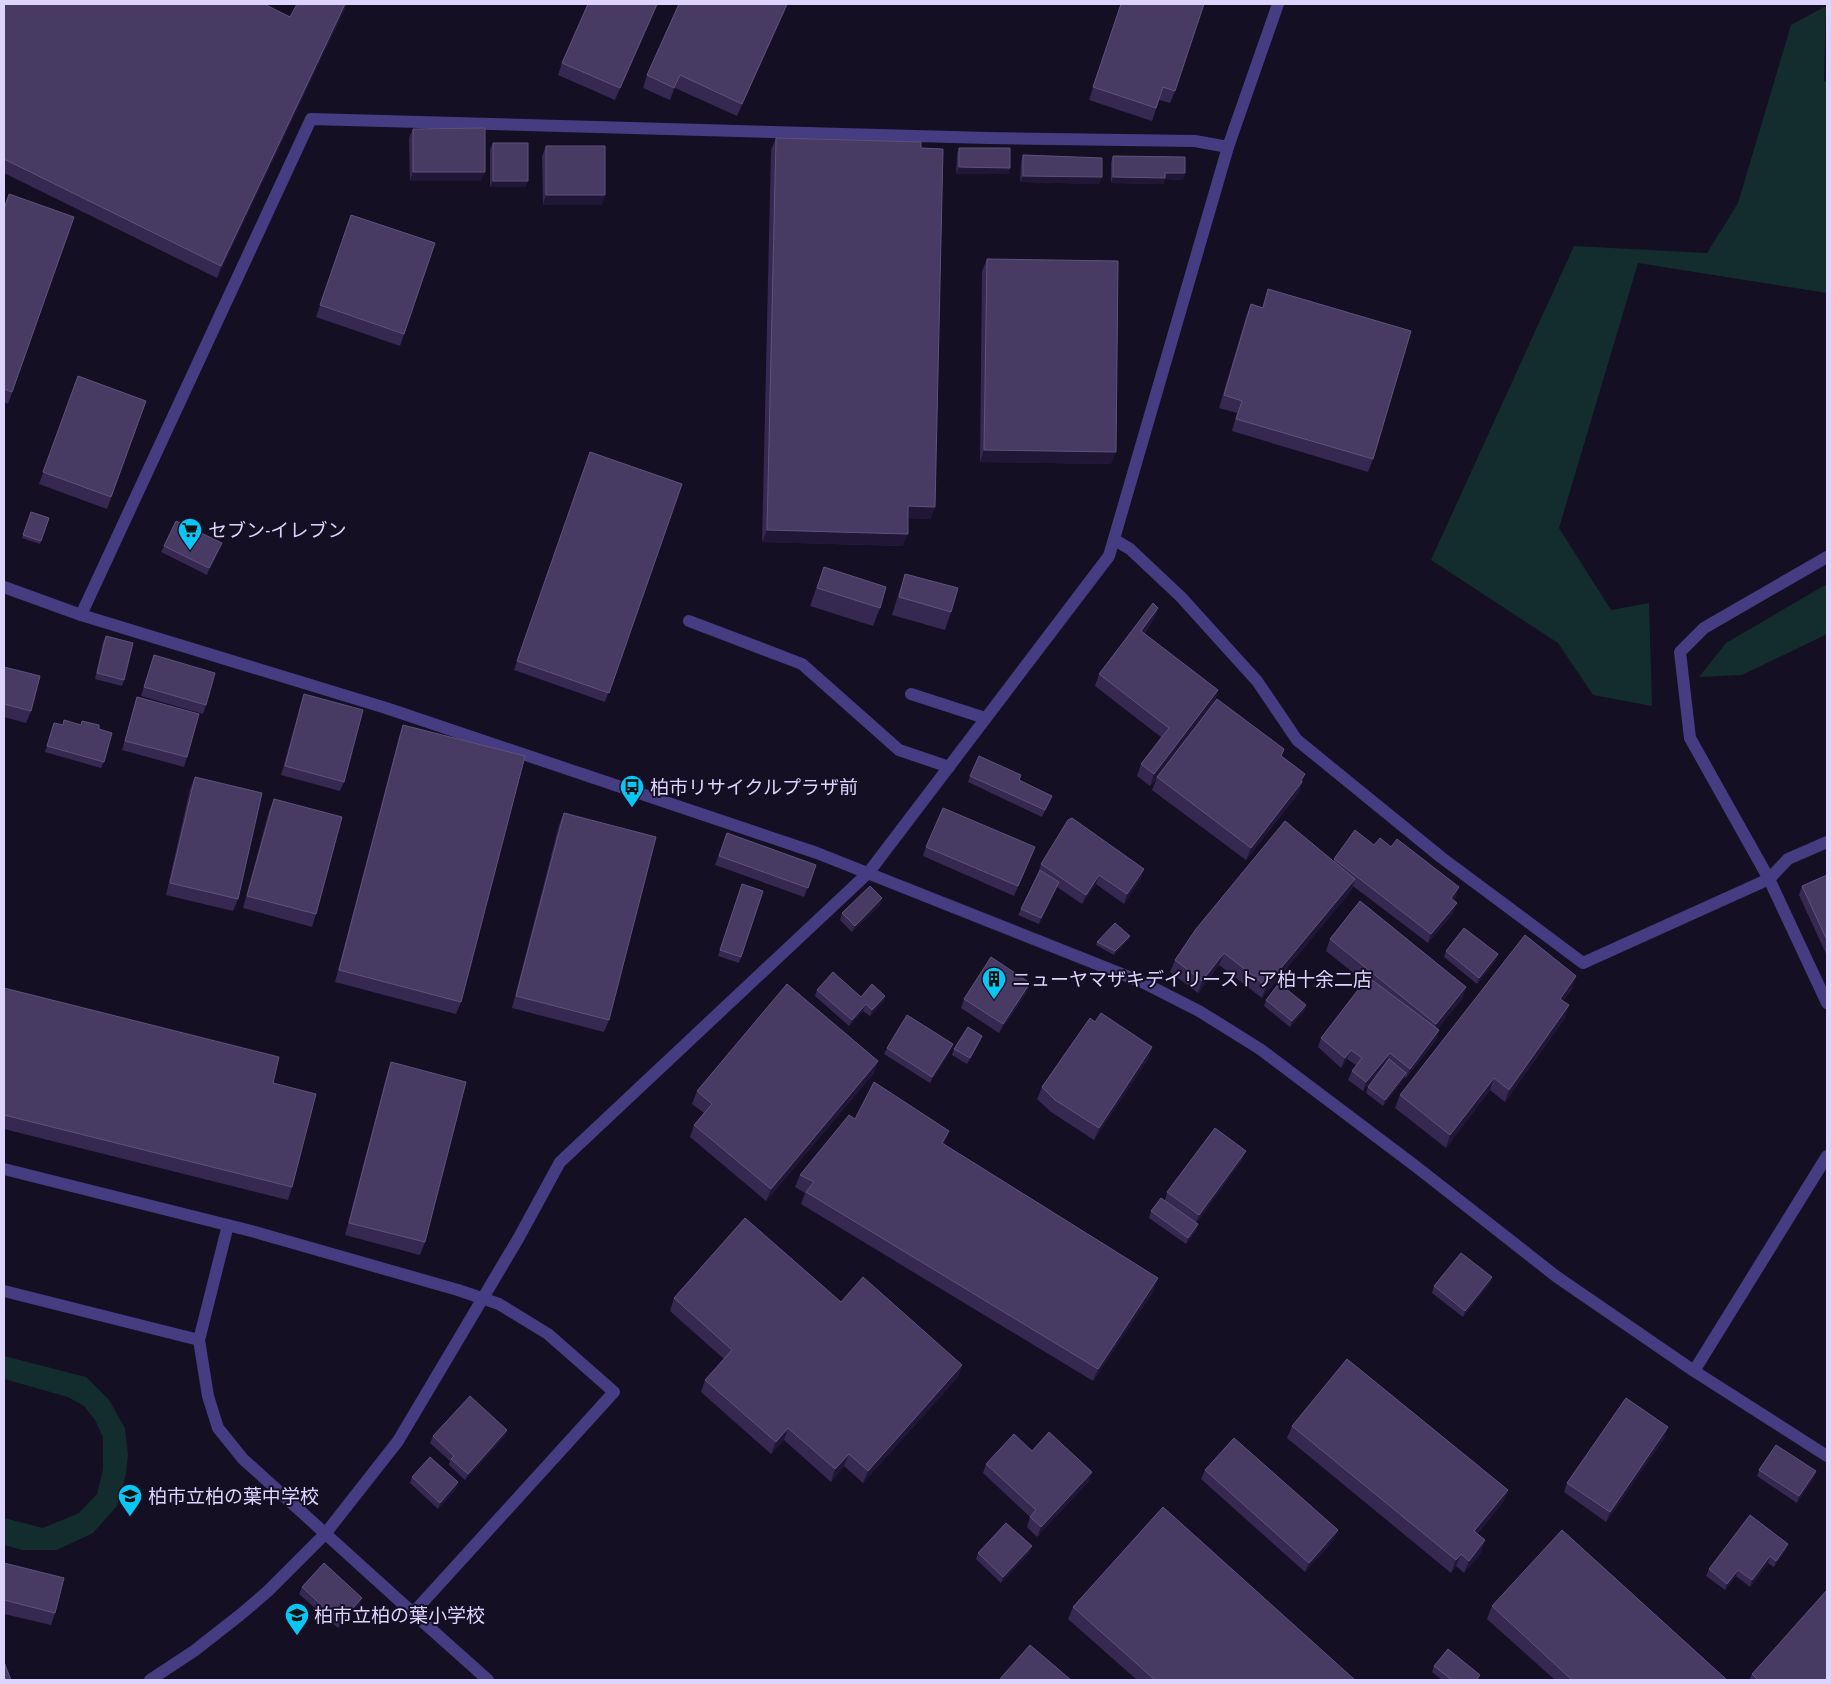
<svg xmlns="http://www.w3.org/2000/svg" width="1831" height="1684" font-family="'PT Sans Narrow','Noto Sans JP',sans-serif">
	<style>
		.green { fill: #132c2e }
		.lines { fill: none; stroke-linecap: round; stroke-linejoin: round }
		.minor { stroke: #453c81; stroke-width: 12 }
		.tertiary { stroke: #453c81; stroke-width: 12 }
		.wall { fill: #352951 }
		.shaded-wall { fill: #201737 }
		.building { fill: #473b63; stroke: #5e537c }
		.labels { text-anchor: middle; stroke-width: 4; stroke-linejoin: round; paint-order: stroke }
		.poi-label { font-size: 19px; fill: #ddd4fd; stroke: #150f24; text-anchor: start }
	</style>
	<rect width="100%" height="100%" fill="#150f24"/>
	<path class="green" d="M1826 6 1824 81 1827 82V293L1638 263 1559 528 1611 610 1649 603 1652 706 1593 695 1558 643 1431 560 1574 246 1707 253 1738 203 1791 25Z
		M1827 584V634L1742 675 1699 677 1726 643Z
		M4 1356 86 1377 109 1400 125 1428 128 1454 126 1474 117 1506 93 1533 57 1550H22L4 1545V1518L43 1528 79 1513 97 1494 103 1469V1437L95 1420 84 1406 68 1397 4 1379Z"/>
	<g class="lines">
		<path class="minor" d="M1115 540 1130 549 1181 597 1257 681 1297 740 1442 858 1583 963 1769 879 1690 738 1680 652 1704 628 1827 557
			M81 615 311 119 988 138 1195 141 1228 147
			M689 621 802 664 899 750 949 767
			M911 694 985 718
			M4 1169 255 1232 458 1290 499 1304 548 1334 614 1392 413 1613 488 1680
			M4 1291 199 1340 208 1396 218 1428 243 1459 413 1613
			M199 1340 228 1225"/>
		<path class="tertiary" d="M4 587 81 615 386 708 817 853 1142 982 1199 1011 1260 1049 1414 1165 1557 1277 1694 1371 1827 1456
			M1827 842 1788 859 1769 879 1827 1003
			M1694 1371 1827 1156
			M150 1680 194 1651 240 1615 268 1591 325 1534 398 1441 518 1239 560 1162 869 872 1109 556 1228 147 1278 4"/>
	</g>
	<path class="wall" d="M4 4 290 17 347 4 217 278 4 173Z
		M588 4H658L615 100 558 75 562 63Z
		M788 4 737 116 675 88 670 100 643 88 647 75Z
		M1121 4 1175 91 1170 103 1159 100 1152 121 1089 100Z
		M413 129 481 181H410L409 138Z
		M776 138 921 148 935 507 930 519 908 518 903 546 762 542 771 150Z
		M493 143 526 187H490V149Z
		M546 146 602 205H543L542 156Z
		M959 148 1010 168 1008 174H956L957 154Z
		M1023 155 1099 184 1020 182 1021 162Z
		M1113 156 1183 180 1165 179 1163 184 1111 183V162Z
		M4 209 74 217 8 404 4 402Z
		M351 215 435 243 400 346 316 317Z
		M987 259 1111 464 980 462 982 271Z
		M1268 289 1373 459 1368 472 1232 431 1237 413 1219 408 1246 317 1251 304 1262 308Z
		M78 376 146 401 107 509 39 484Z
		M590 452 682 484 605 702 514 670Z
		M31 512 49 518 40 544 22 538Z
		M164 546 219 550 207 575 161 552Z
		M824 567 880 608 873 626 810 606Z
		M905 574 951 612 945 630 892 615 899 592Z
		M1158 608 1153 620 1144 634 1218 690 1214 703 1305 774 1298 794 1246 860 1152 790 1157 778 1150 786 1137 776 1141 764 1161 737 1095 686 1099 674Z
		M106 636 124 680 122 686 95 679 103 642Z
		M154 655 206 705 203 714 141 696Z
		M4 667 31 711 26 723 4 717Z
		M304 694 344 782 340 791 281 775 301 703Z
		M137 697 187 757 184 767 122 750 134 707Z
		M54 723 63 725H81L99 729 104 762 101 768 45 752Z
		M403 725 461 1002 456 1014 335 982 399 737Z
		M1021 775 1019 781 1049 802 1042 817 968 782 970 776Z
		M195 777 238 899 233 911 166 895 190 789Z
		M274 799 316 914 312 927 243 908 269 811Z
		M564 813 609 1020 604 1032 512 1008 559 825Z
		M727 833 816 865 804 897 715 865Z
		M1374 845 1391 847 1456 897 1453 900V913L1428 943 1353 886 1351 891 1262 998 1219 965 1198 993 1170 972 1175 960 1334 861V859Z
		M926 847H1035L1014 896 923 856Z
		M1041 864 1141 878 1124 904 1096 884 1082 904 1057 887 1039 924 1018 915 1021 909 1038 874Z
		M1827 875V956L1799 895 1802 886Z
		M742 884 763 891 739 963 718 956Z
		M882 898 880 905 852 932 840 920 842 913Z
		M1129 939 1114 955 1096 945 1097 942Z
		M1330 939 1466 987 1462 999 1437 1029 1439 1030 1436 1040 1406 1078 1405 1077 1383 1106 1366 1093 1368 1087 1387 1062 1363 1091 1348 1080 1352 1071 1356 1065 1347 1059 1341 1068 1318 1047 1321 1038 1365 982 1326 951Z
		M1446 951 1496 960 1477 984 1444 957Z
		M1030 983 1027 992 999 1033 961 1008 964 999Z
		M4 988 273 1083 292 1187 288 1200 4 1129Z
		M1572 989 1563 1001 1565 1018 1505 1102 1490 1090 1446 1148 1395 1108 1400 1095Z
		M817 990 861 997 885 996 883 1002 870 1016 863 1011 849 1026 815 996Z
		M1266 1000 1306 1005 1304 1011 1290 1027 1264 1006Z
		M1095 1022 1152 1047 1148 1059 1094 1140 1051 1112 1037 1099 1042 1087Z
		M982 1036 980 1042 967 1064 952 1055 954 1049Z
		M887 1048 951 1050 930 1083 884 1054Z
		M391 1062 425 1242 420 1255 345 1235 387 1074Z
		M874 1073 766 1201 690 1137 694 1125 704 1113 692 1104 697 1091Z
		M855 1119 949 1131 944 1144 1154 1290 1093 1381 801 1204 805 1193 795 1187 800 1175Z
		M1242 1160 1196 1223 1198 1224 1196 1231 1186 1244 1149 1218 1151 1211 1165 1200 1167 1192Z
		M1492 1277 1490 1283 1463 1317 1432 1293 1434 1286Z
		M674 1298 841 1302 962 1365 958 1377 863 1483 844 1466 831 1482 784 1440 771 1454 701 1392 705 1380 724 1359 670 1311Z
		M1292 1426 1508 1490 1503 1502 1477 1534 1481 1553 1464 1573 1456 1566 1451 1573 1287 1438Z
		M507 1430 505 1436 465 1480 449 1465 450 1461 430 1443 433 1436Z
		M1665 1437 1606 1522 1564 1492 1567 1483Z
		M986 1464 1092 1472 1088 1482 1037 1537 1027 1527 1030 1517 983 1473Z
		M1205 1470 1334 1539 1305 1572 1201 1479Z
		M1759 1470 1816 1471 1814 1477 1797 1503 1757 1476Z
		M412 1477 456 1489 438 1509 410 1483Z
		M1032 1546 1029 1553 1001 1583 976 1559 978 1553Z
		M1786 1550 1774 1567 1768 1563 1750 1587 1736 1576 1725 1590 1706 1576 1709 1569Z
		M4 1563 55 1613 51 1625 4 1614Z
		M302 1587 360 1604 338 1628 299 1594Z
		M1492 1606 1727 1680H1555L1487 1619Z
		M1073 1607 1355 1680H1137L1068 1619Z
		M1434 1666 1480 1675 1478 1680H1442L1432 1672Z
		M1752 1674 1827 1680H1749Z"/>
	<path class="shaded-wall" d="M345 4H347L217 278 221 266Z
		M657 4H658L615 100 620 88Z
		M787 4H788L737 116 742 104Z
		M680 75 675 88 670 100 674 88Z
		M959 167 1010 168 1008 174H956Z
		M413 172H485L481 181H410Z
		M1165 173H1185L1183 180 1165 179 1163 184 1111 183 1113 177Z
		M1023 176 1102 177 1099 184 1020 182Z
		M493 181H528L526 187H490Z
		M546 195H605L602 205H543Z
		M984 450 1116 452 1111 464 980 462Z
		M908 506 935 507 930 519 904 518Z
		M767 530 908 534 903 546 762 542Z
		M222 543 219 550 207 575 209 568Z
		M1158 608 1153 620 1136 644 1141 631Z
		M1218 690 1214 703 1150 786 1154 774Z
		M1305 774 1298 794 1246 860 1251 848Z
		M1035 847 1031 857 1014 896 1018 886Z
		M1144 869 1141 878 1124 904 1127 894Z
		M1099 875 1096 884 1082 904 1086 895Z
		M1355 879 1351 891 1262 998 1266 986Z
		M1059 882 1057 888 1039 924 1041 918Z
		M1459 887 1456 897 1448 907 1451 898Z
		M882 898 880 905 852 932 855 926Z
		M1457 903 1453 913 1428 943 1431 934Z
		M1130 936 1129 939 1114 955 1115 951Z
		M1224 953 1219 965 1198 993 1202 981Z
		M1498 954 1496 960 1477 984 1479 978Z
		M1576 976 1572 989 1556 1012 1560 999Z
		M1030 983 1027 992 999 1033 1003 1024Z
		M1466 987 1462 999 1432 1036 1436 1024Z
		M885 996 883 1002 870 1016 872 1010Z
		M866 1004 863 1011 849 1026 852 1020Z
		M1306 1005 1304 1011 1290 1027 1292 1021Z
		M1569 1005 1565 1018 1505 1102 1509 1090Z
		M1439 1030 1436 1040 1406 1078 1410 1069Z
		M982 1036 980 1042 967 1064 970 1058Z
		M953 1044 951 1050 930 1083 932 1077Z
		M1152 1047 1148 1059 1094 1140 1099 1128Z
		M1351 1050 1347 1059 1341 1068 1345 1058Z
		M1390 1053 1386 1062 1363 1091 1366 1082Z
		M878 1061 874 1073 766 1201 771 1189Z
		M1406 1073 1404 1079 1383 1106 1385 1100Z
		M1494 1078 1490 1090 1446 1148 1450 1135Z
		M949 1131 945 1143 937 1155 942 1143Z
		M1246 1151 1242 1160 1195 1224 1199 1215Z
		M1198 1224 1196 1231 1186 1244 1188 1238Z
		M1492 1277 1490 1283 1463 1317 1465 1311Z
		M1158 1278 1154 1290 1093 1381 1098 1369Z
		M962 1365 958 1377 863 1483 868 1471Z
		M1668 1427 1665 1437 1606 1522 1610 1512Z
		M788 1428 784 1440 771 1454 776 1442Z
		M507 1430 505 1436 465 1480 468 1474Z
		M849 1454 844 1466 831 1482 835 1469Z
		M1816 1471 1814 1477 1797 1503 1799 1496Z
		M1092 1472 1088 1482 1037 1537 1041 1527Z
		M458 1482 456 1489 438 1509 440 1503Z
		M1508 1490 1503 1502 1469 1543 1474 1531Z
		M1338 1530 1334 1539 1305 1572 1309 1563Z
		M1485 1540 1481 1553 1464 1573 1469 1561Z
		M1788 1544 1786 1550 1774 1567 1776 1561Z
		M1032 1546 1029 1553 1001 1583 1003 1577Z
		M1461 1554 1456 1566 1451 1573 1456 1560Z
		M1770 1556 1768 1563 1750 1587 1752 1580Z
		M1738 1570 1736 1576 1725 1590 1727 1584Z
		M362 1598 360 1604 338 1628 340 1622Z"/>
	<path class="building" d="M4 4H264L290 17 297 4H345L221 266 4 159Z
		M588 4H657L620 88 562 63Z
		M679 4H787L742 104 680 75 674 88 647 75Z
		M1121 4H1204L1175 91 1163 87 1156 108 1093 87Z
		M485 128V172H413V129Z
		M776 138 921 142V148L943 149 935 507 908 506V534L767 530Z
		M493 143H528V181H493Z
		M546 146H605V195H546Z
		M959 148H1010V168L959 167Z
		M1023 155 1102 158V177L1023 176Z
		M1113 156 1185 157V173H1165V178L1113 177Z
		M9 194 74 217 12 392 4 389V209Z
		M351 215 435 243 404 334 320 305Z
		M987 259 1118 261 1116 452 984 450Z
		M1268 289 1411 331 1373 459 1236 419 1242 401 1224 395 1251 304 1263 308Z
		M78 376 146 401 111 497 43 472Z
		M590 452 682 484 609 693 517 661Z
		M31 512 49 518 41 541 23 535Z
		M176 521 222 543 209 568 164 546Z
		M824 567 886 587 880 608 817 588Z
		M905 574 958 588 951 612 899 597Z
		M1153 603 1158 608 1141 631 1218 690 1154 774 1141 764 1169 728 1099 674Z
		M106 636 133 643 124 680 97 673Z
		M154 655 215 673 206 705 144 687Z
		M4 667 40 676 31 711 4 704Z
		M304 694 363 710 344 782 285 766Z
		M137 697 199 714 187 757 125 741Z
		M1217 699 1284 749 1281 756 1305 774 1301 780 1302 782 1251 848 1157 777Z
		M64 720 81 725 82 721 99 725V729L112 733 104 762 47 746 54 723 63 725Z
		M403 725 525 756 461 1002 339 970Z
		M979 756 1021 775 1019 780 1052 796 1045 810 970 776Z
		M195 777 262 793 238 899 170 883Z
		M274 799 342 817 316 914 247 896Z
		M943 808 1035 847 1018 886 926 847Z
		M564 813 656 837 609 1020 516 996Z
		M1072 818 1144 869 1127 894 1099 875 1086 895 1041 864 1068 820Z
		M1285 821 1355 879 1266 986 1224 953 1202 981 1175 960 1196 929Z
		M1355 830 1374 845 1380 838 1391 847 1397 839 1459 887 1451 898 1457 903 1431 934 1334 859Z
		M727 833 816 865 808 888 719 856Z
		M1040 870 1059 882 1041 918 1021 909Z
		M1827 875V940L1802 886Z
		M742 884 763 891 741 957 720 950Z
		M870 886 882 898 855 926 842 913Z
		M1360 901 1466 987 1436 1024 1330 939Z
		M1115 923 1130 936 1115 951 1097 942Z
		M1464 928 1498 954 1479 978 1446 951Z
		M1525 935 1576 976 1560 999 1569 1005 1509 1090 1494 1078 1450 1135 1400 1095Z
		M991 957 1030 983 1003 1024 964 999Z
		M833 972 861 997 872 984 885 996 872 1010 866 1004 852 1020 817 990Z
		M1368 977 1439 1030 1410 1069 1390 1053 1366 1082 1352 1071 1362 1058 1351 1050 1345 1058 1321 1038Z
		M1279 983 1306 1005 1292 1021 1266 1000Z
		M787 984 878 1061 771 1189 694 1125 712 1104 697 1091Z
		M4 988 279 1057 273 1083 316 1094 292 1187 4 1115Z
		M1101 1013 1152 1047 1099 1128 1055 1100 1042 1087 1090 1018 1095 1022Z
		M907 1015 953 1044 932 1077 887 1048Z
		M968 1027 982 1036 970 1058 954 1049Z
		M1389 1059 1406 1073 1385 1100 1368 1087Z
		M391 1062 466 1082 425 1242 349 1223Z
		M874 1082 949 1131 942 1143 1158 1278 1098 1369 806 1192 814 1182 800 1175 849 1115 855 1119Z
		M1215 1128 1246 1151 1199 1215 1167 1192Z
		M1161 1198 1198 1224 1188 1238 1151 1211Z
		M745 1218 841 1302 863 1277 962 1365 868 1471 849 1454 835 1469 788 1428 776 1442 705 1380 732 1350 674 1298Z
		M1461 1253 1492 1277 1465 1311 1434 1286Z
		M1347 1359 1508 1490 1474 1531 1485 1540 1469 1561 1461 1554 1456 1560 1292 1426Z
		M470 1396 507 1430 468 1474 451 1459 454 1456 433 1436Z
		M1626 1398 1668 1427 1610 1512 1567 1483Z
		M1049 1432 1092 1472 1041 1527 1030 1517 1036 1510 986 1464 1014 1434 1032 1451Z
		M1234 1438 1338 1530 1309 1563 1205 1470Z
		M1776 1445 1816 1471 1799 1496 1759 1470Z
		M430 1457 458 1482 440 1503 412 1477Z
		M1163 1507 1355 1680H1155L1073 1607Z
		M1750 1515 1788 1544 1776 1561 1770 1556 1752 1580 1738 1570 1727 1584 1709 1569Z
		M1006 1523 1032 1546 1003 1577 978 1553Z
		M1562 1530 1727 1680H1572L1492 1606Z
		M4 1563 64 1578 55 1613 4 1600Z
		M324 1563 362 1598 340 1622 302 1587Z
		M1827 1590V1680H1758L1752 1674Z
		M1030 1645 1071 1680H999Z
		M1448 1649 1480 1675 1476 1680H1452L1434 1666Z
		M4 1662 11 1680H4Z"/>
	<defs>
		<symbol id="supermarket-pin" viewBox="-11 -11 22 30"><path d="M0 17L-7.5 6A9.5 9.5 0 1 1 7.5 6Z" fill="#09c7f4" stroke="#150f24"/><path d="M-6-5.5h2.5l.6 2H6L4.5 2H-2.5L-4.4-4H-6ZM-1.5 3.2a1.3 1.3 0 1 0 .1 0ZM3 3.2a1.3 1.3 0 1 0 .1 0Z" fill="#111"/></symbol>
		<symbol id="bus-pin" viewBox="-11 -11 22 30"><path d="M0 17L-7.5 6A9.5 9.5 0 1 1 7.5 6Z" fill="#09c7f4" stroke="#150f24"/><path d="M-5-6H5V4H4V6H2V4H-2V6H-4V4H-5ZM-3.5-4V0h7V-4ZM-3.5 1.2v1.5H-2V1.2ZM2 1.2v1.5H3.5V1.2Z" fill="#111"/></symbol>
		<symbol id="building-pin" viewBox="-11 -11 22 30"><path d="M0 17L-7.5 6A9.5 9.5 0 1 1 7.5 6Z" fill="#09c7f4" stroke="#150f24"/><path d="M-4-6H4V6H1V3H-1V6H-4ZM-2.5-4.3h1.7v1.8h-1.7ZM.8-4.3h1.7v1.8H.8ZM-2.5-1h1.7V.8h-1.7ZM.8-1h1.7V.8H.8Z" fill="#111"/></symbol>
		<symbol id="school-pin" viewBox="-11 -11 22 30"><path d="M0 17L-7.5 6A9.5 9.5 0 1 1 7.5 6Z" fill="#09c7f4" stroke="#150f24"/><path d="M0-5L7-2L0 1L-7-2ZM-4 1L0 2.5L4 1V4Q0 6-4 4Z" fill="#111"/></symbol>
	</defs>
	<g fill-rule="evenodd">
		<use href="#supermarket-pin" x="176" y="516" width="28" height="38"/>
		<use href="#bus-pin" x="618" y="773" width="28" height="38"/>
		<use href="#building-pin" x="980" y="965" width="28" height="38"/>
		<use href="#school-pin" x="116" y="1482" width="28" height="38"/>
		<use href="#school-pin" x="283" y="1601" width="28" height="38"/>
	</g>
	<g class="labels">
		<g class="poi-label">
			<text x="208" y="537">セブン-イレブン</text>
			<text x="650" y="794">柏市リサイクルプラザ前</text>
			<text x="1012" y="986">ニューヤマザキデイリーストア柏十余二店</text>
			<text x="148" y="1503">柏市立柏の葉中学校</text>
			<text x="314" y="1622">柏市立柏の葉小学校</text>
		</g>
	</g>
	<rect width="1831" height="1684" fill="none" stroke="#ddd4fd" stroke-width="10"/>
</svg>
